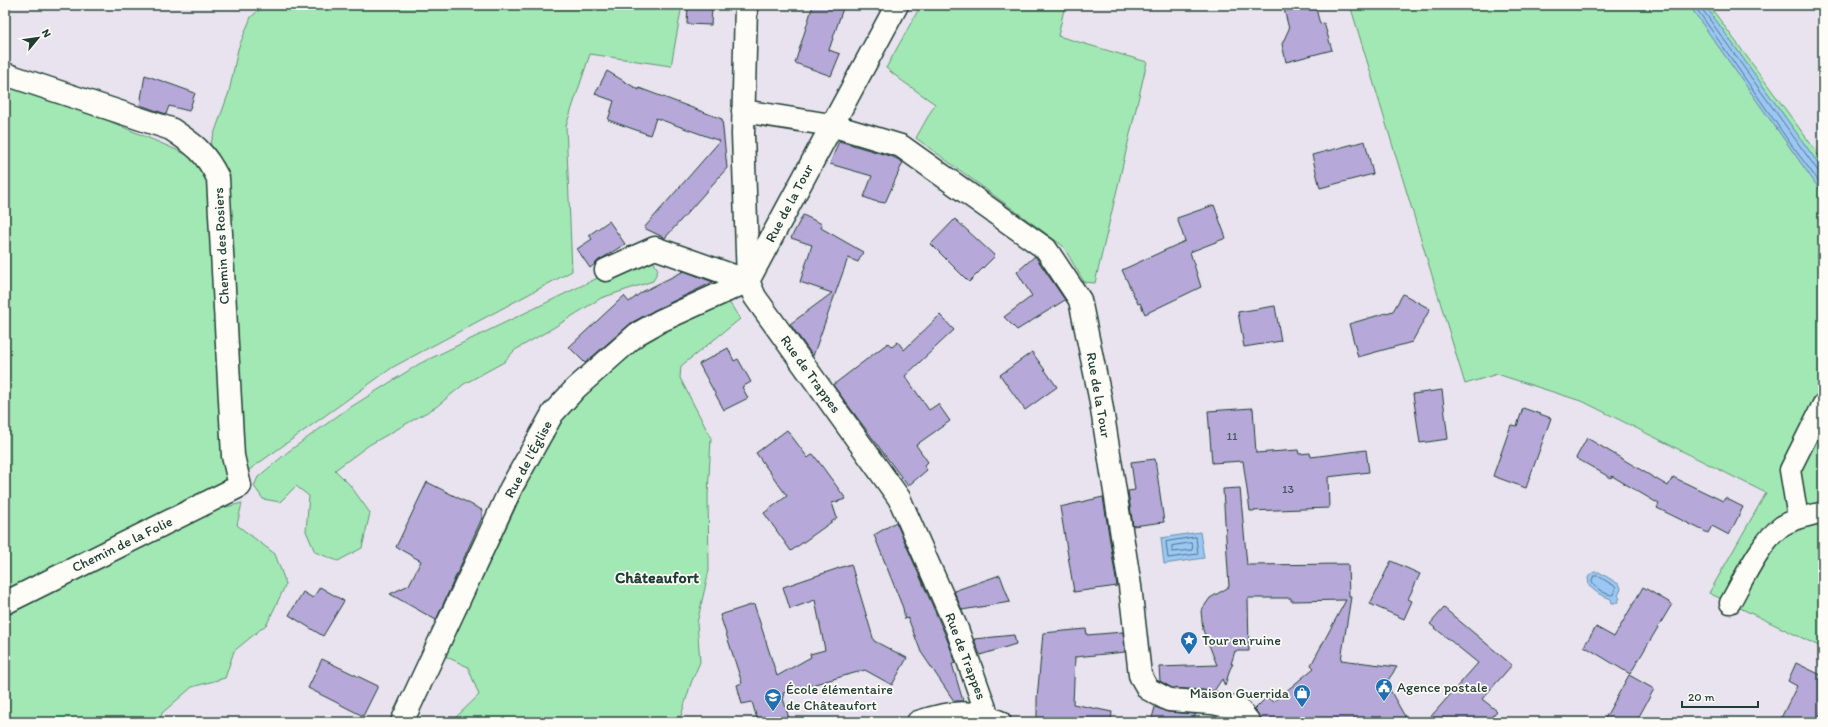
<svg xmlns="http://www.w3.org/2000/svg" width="1828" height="727" font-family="Itim,sans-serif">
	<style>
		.green { fill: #a2e8b4; stroke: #609274 }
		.water { fill: #9bc7f5; stroke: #6990a8 }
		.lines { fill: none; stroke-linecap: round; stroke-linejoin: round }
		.shore { stroke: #517481; stroke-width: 1 }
		.building { fill: #b6a9d9; stroke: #1f3d34 }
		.pedestrian-casing { stroke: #1f3d34; stroke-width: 23 }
		.minor-casing { stroke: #1f3d34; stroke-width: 25 }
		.tertiary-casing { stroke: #1f3d34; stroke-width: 25 }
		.pedestrian { stroke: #fdfcf7; stroke-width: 20 }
		.minor { stroke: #fdfcf7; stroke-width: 22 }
		.tertiary { stroke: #fdfcf7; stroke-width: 22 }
		.labels { text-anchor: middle; stroke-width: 3.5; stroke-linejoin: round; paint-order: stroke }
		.number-label { font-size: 12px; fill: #45585d }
		.street-label { font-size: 14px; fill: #1f3d34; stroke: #fdfcf7 }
		.poi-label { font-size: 14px; fill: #1f3d34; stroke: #fdfcf7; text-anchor: start }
		.quarter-label { font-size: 16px; font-weight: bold; fill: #1f3d34; stroke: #fdfcf7 }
	</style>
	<rect width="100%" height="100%" fill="#e8e3ee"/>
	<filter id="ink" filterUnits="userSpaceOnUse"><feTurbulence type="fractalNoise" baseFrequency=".025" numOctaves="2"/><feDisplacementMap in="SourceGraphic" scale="8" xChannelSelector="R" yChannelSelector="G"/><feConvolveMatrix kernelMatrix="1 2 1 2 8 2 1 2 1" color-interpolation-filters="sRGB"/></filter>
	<g filter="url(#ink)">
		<path class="green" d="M265 5H682L671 66 590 54 566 126 572 271 393 367 242 475 208 151 229 92 238 49 251 17Z
			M921 5H1065L1058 36 1147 62 1095 283 1084 282 1063 246 916 138 935 104 901 80 886 68Z
			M1350 5H1689L1823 194V648L1709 593 1766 493 1584 402 1497 374 1465 384Z
			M1705 5H1708L1717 16 1816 151 1823 165V170Z
			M5 84 102 118 200 160 211 178 234 479 5 590Z
			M637 259H652L658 270 653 281 601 298 553 328 515 350 504 362 464 384 436 407 369 445 335 470 350 485 370 513 362 548 338 561 315 552 306 531 309 496 296 486 280 502 263 499 254 486 258 477 289 451 343 412 419 364Z
			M729 302 740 319 681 366 680 378 711 438 708 495 709 570 697 623 700 662 691 683 681 716 656 722H451L479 695 468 667 445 656 556 423 592 386 624 357 669 327Z
			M242 503 237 525 275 554 286 584 267 624 234 651 225 678 192 687 162 713 160 722H5V608L207 512Z"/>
		<path class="water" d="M1689 5H1705L1823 170V194Z
			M1200 532 1204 558 1164 564 1161 538Z
			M1594 572H1599L1620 585 1621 589 1618 596 1620 598 1617 603H1612L1611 599 1599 594 1589 586 1588 577Z"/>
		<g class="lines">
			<path class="shore" d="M1694 5 1790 143 1823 187
				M1702 5V9L1818 171 1823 172
				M1196 537 1198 554 1168 558 1166 542Z
				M1191 543 1193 544 1192 550 1172 552V546Z
				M1594 576H1598L1616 587 1614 595C1606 595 1595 589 1592 581Z"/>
		</g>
		<path class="building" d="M688 5H712L711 25 687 24Z
			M813 5H844L829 50 840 54 831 76 795 63Z
			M1283 5H1315L1320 24 1324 23 1332 50 1286 62 1282 44 1289 29Z
			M607 71 639 90V88L722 119 727 168 665 238 644 228 720 141 656 118 650 135 608 120 614 101 595 94Z
			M145 75 195 93 189 111 169 106 166 114 140 105Z
			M839 141 893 157 903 162 885 203 874 201 864 197 872 176 830 164Z
			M1365 141 1373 174 1320 188 1312 155Z
			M1214 205 1226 238 1190 252 1201 287 1145 314 1140 303 1138 304 1122 270 1185 241 1177 218Z
			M803 215 822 224 821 228 863 252 858 262 848 258 813 356 790 324 832 293 800 282 812 245 791 238Z
			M955 219 995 256 969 282 931 244Z
			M609 221 625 244 601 259 590 268 577 249 592 239 589 235Z
			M1035 256 1065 300 1017 330 1004 317 1032 296 1017 272Z
			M684 271 713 282 655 310 631 323 585 363 569 347 624 296 629 302 642 292Z
			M1403 294 1430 309 1412 342 1358 357 1349 324 1393 311Z
			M1275 306 1281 341 1244 347 1238 312Z
			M940 315 954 330 905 376 929 410 938 404 950 421 916 445 928 462 924 466 927 470 908 486 833 385 888 343 892 347 898 342 904 350Z
			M728 348 734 361 738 359 751 382 742 387 748 398 724 410 699 364Z
			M1032 352 1057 387 1025 410 1000 375Z
			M1442 390 1448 439 1420 443 1413 394Z
			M1253 408 1256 453 1298 450 1299 454 1310 453 1311 457 1366 450 1369 472 1328 477 1329 508 1250 511 1243 461 1212 463 1208 411Z
			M1523 408 1551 418 1526 488 1493 476 1511 425 1517 426Z
			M787 430 808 458 813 454 846 499 832 503 837 518 791 551 764 513 787 496 756 453Z
			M1587 438 1668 486 1673 477 1723 501 1725 498 1743 507 1729 535 1712 526 1708 533 1657 508 1659 504 1612 476 1611 478 1576 458Z
			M1155 459 1164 522 1133 526 1128 491 1135 490 1131 462Z
			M427 482 482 510V518L436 620 390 594 409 585 421 561 396 547Z
			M1240 488 1247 565 1348 564 1349 597H1351L1341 660 1397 667 1386 683 1408 722H1261L1255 709 1267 697 1273 702 1314 668 1311 665 1346 600 1291 601V598H1248L1249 651H1235L1231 664H1233L1230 669 1225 686 1222 679 1214 691 1172 688 1160 681 1159 667 1217 665 1203 630 1201 611 1210 598 1229 587 1223 489Z
			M1103 497 1117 586 1074 592 1060 507Z
			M896 522 945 634 956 663 952 664 963 701H954L921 652 908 618 905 619 903 608 874 535Z
			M1391 561 1420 574 1408 599 1412 601 1404 619 1370 604Z
			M851 564 874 641 907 658 892 685 865 670 783 693 784 698H783L790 722H758L752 702 742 704 737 685 742 683 720 615 754 604 777 676 811 657 810 654 825 650 815 600 790 609 783 587Z
			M1000 575 1010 602 962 610 954 591Z
			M320 587 344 601 323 636 289 615 303 592 313 598Z
			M1643 587 1672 604 1630 674 1584 646 1596 627 1614 637Z
			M1444 608 1512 665 1482 699 1497 711 1487 722H1426L1478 663 1430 624Z
			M1086 629 1087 635 1123 632 1125 652 1075 657 1073 704 1112 712 1111 722H1037V699L1043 633Z
			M1014 635 1016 644 980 655 974 639Z
			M322 659 378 686 363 716 308 688Z
			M1796 663 1823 676V709L1816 722H1779L1797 686 1788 681Z
			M1629 675 1654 689 1636 722H1603Z
			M1155 707 1168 712 1196 714 1191 722H1151Z"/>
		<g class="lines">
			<defs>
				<path id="pedestrian" d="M1798 518 1790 470 1823 404
					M1730 603C1743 580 1761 541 1782 526 1794 518 1809 516 1823 512"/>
				<path id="minor" d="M5 74 171 129C195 145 205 152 218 178L233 456 240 486 5 603
					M743 111 831 125 901 146 1046 249 1080 300 1100 397 1130 586 1140 675 1148 689 1169 700 1212 703 1238 708 1249 722
					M606 270 655 248 748 281
					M748 281 897 5
					M402 722 511 488 553 413 576 388 637 334 660 321 748 281"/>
				<path id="tertiary" d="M746 5 743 134 748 281 755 297 899 498 957 629 988 717
					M918 722C948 712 970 709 1000 722"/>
			</defs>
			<use href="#pedestrian" class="pedestrian-casing"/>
			<use href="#minor" class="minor-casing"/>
			<use href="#tertiary" class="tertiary-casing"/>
			<use href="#pedestrian" class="pedestrian"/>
			<use href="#minor" class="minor"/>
			<use href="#tertiary" class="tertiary"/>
		</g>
	</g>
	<defs>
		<symbol id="sight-pin" viewBox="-11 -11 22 30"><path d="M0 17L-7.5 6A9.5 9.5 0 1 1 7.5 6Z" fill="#1f6fb2" stroke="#fdfcf7"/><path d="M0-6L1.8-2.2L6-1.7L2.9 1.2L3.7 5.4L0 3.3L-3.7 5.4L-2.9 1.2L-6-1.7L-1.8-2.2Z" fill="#fff"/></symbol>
		<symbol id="civic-pin" viewBox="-11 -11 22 30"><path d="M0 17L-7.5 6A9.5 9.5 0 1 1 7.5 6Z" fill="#1f6fb2" stroke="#fdfcf7"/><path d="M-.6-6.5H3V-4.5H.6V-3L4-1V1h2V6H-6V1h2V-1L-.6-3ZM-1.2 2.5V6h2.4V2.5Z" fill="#fff"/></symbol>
		<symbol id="shop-pin" viewBox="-11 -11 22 30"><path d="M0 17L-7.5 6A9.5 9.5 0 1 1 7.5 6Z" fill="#1f6fb2" stroke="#fdfcf7"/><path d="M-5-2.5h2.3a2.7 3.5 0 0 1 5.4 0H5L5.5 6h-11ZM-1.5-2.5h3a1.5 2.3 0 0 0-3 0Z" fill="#fff"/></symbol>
		<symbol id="school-pin" viewBox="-11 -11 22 30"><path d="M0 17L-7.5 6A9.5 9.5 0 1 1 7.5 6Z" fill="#1f6fb2" stroke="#fdfcf7"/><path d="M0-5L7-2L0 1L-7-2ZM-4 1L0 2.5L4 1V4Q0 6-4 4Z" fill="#fff"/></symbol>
	</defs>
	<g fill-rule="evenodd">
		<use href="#sight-pin" x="1179" y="630" width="20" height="27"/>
		<use href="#civic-pin" x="1374" y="677" width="20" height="27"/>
		<use href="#shop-pin" x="1292" y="683" width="20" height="27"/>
		<use href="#school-pin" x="763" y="687" width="20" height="27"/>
	</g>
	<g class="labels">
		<g class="number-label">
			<text x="1232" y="440">11</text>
			<text x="1288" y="493">13</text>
		</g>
		<g class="street-label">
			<text transform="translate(789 203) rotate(-62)" y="5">Rue de la Tour</text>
			<text transform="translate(221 246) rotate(-93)" y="5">Chemin des Rosiers</text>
			<text transform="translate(811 374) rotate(54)" y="5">Rue de Trappes</text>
			<text transform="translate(1099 395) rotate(80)" y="5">Rue de la Tour</text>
			<text transform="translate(528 459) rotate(-62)" y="5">Rue de l'Église</text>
			<text transform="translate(122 544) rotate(-26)" y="5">Chemin de la Folie</text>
			<text transform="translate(966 656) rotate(69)" y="5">Rue de Trappes</text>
		</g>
		<g class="poi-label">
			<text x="1202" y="645">Tour en ruine</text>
			<text x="1397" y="692">Agence postale</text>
			<text x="786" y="694">École élémentaire<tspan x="786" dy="16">de Châteaufort</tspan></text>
			<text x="1289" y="698" text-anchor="end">Maison Guerrida</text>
		</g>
		<g class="quarter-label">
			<text x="657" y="583">Châteaufort</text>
		</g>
	</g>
	<rect width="1828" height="727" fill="none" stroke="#fdfcf7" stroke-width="20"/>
	<rect x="10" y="10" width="1808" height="707" fill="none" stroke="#1f3d34" stroke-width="1.5" filter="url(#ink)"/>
	<g transform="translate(38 38) rotate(61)" stroke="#fdfcf7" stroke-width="3" paint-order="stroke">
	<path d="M0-3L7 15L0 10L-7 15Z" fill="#1f3d34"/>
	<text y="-6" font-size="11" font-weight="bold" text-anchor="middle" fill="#1f3d34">N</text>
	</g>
	<path d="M1682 701v6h76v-6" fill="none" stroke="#1f3d34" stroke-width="2"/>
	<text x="1688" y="701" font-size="12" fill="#1f3d34" stroke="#fdfcf7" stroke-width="3" paint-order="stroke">20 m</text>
</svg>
